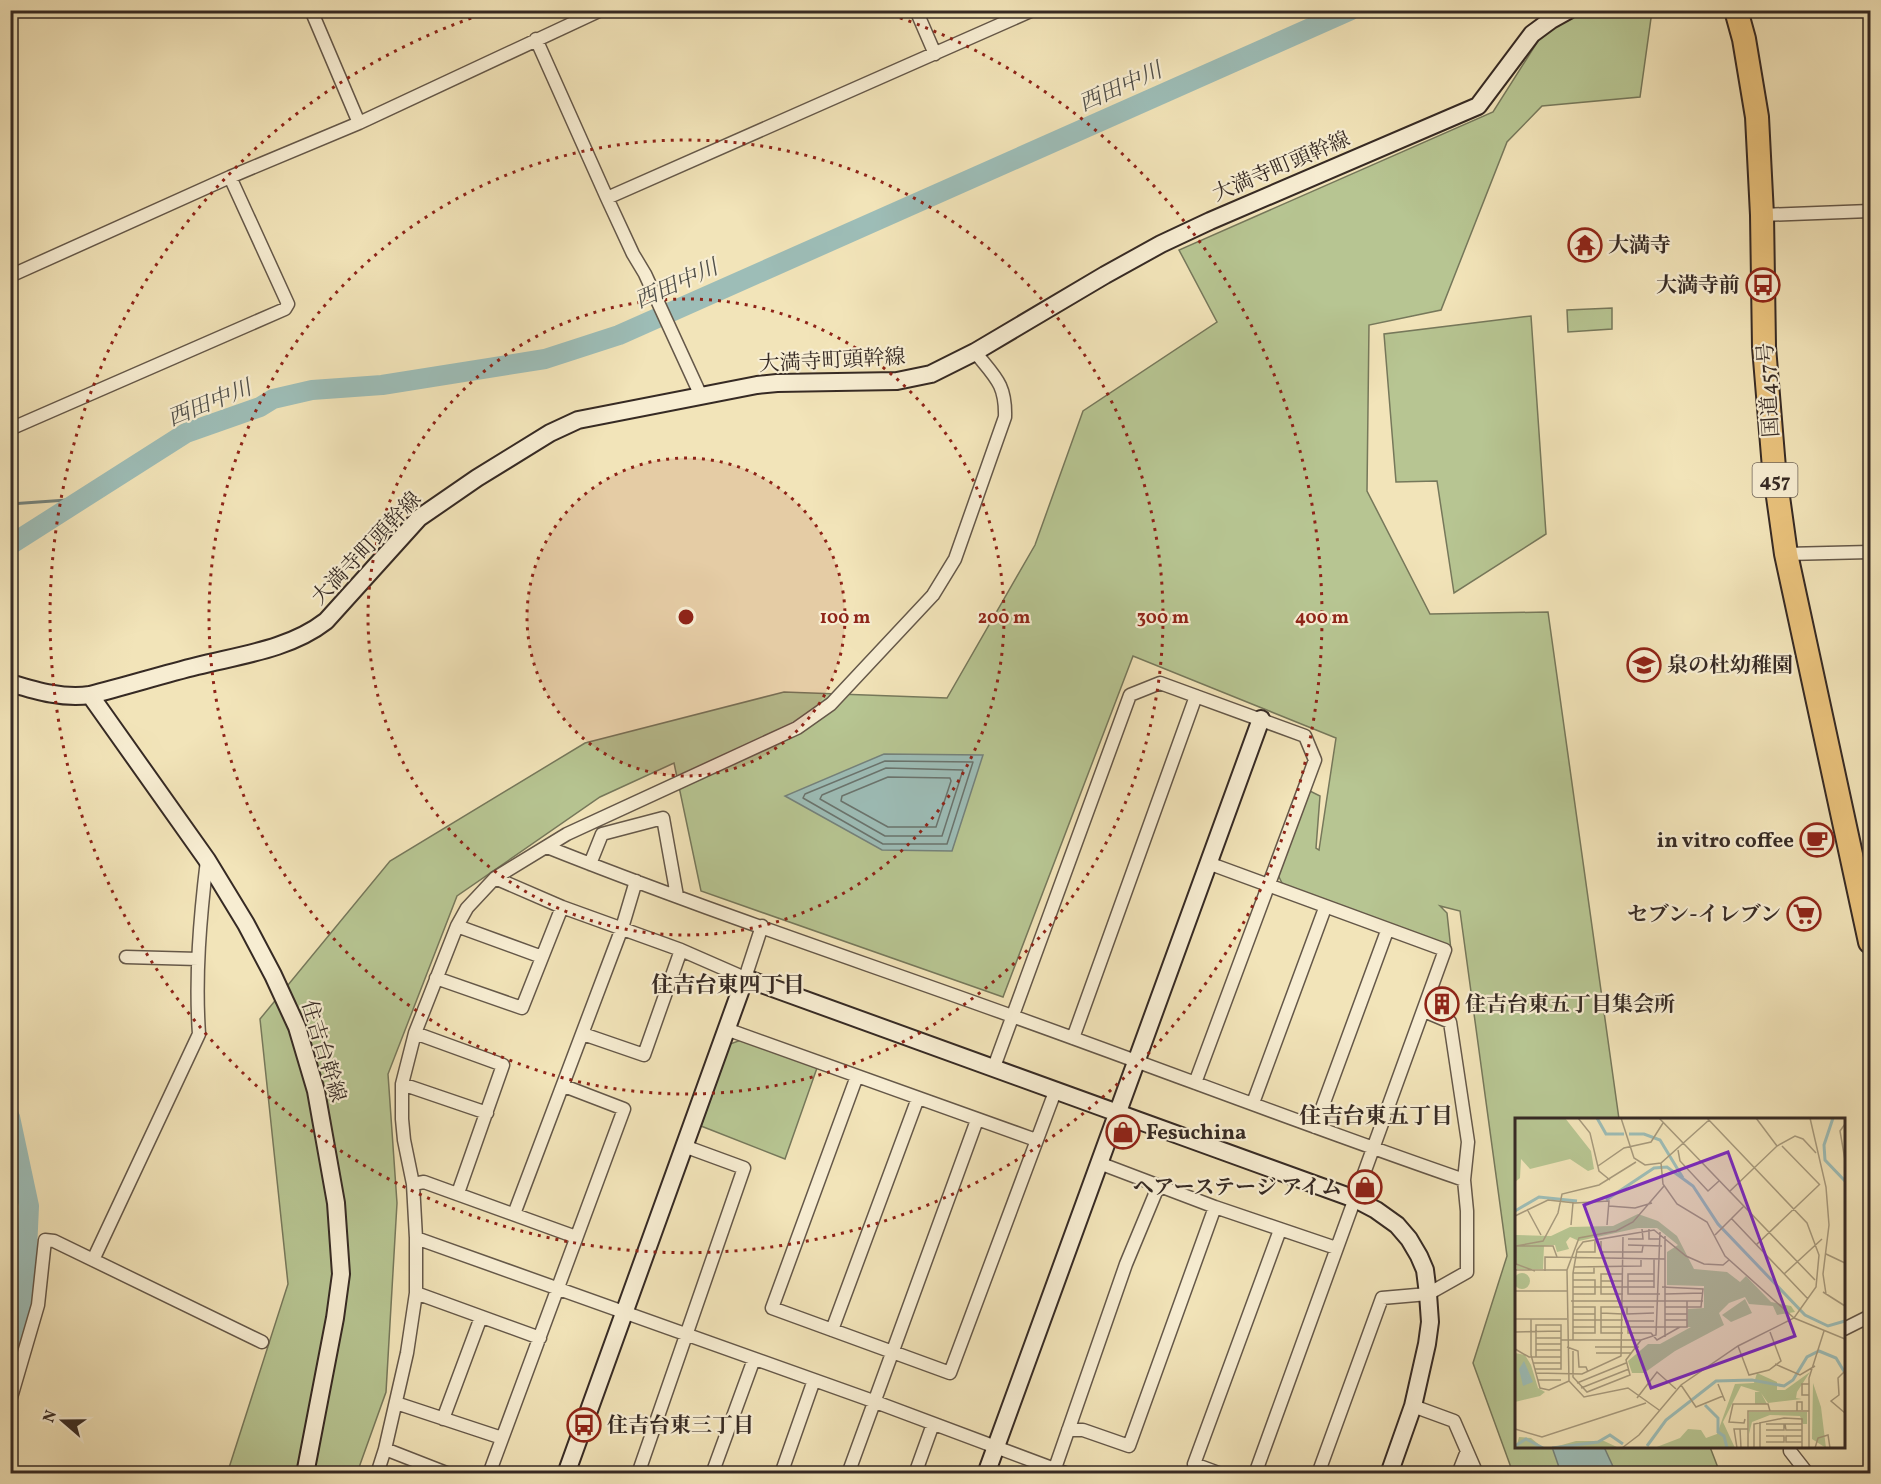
<svg xmlns="http://www.w3.org/2000/svg" width="1881" height="1484" font-family="Vollkorn,'Noto Serif JP',serif">
	<style>
		.green { fill: #b7c592; stroke: #76785b; stroke-width: 1.5 }
		.water { fill: #9dbdb7; stroke: #74827c; stroke-width: 1.5 }
		.lines { fill: none; stroke-linecap: round; stroke-linejoin: round }
		.shore { stroke: #6a746e; stroke-width: 1.5 }
		.stream { stroke: #74827c; stroke-width: 3 }
		.river { stroke: #9dbdb7; stroke-width: 20 }
		.street-casing { stroke: #655849; stroke-width: 15 }
		.secondary-casing { stroke: #362a24; stroke-width: 20 }
		.highway-casing { stroke: #362a24; stroke-width: 26 }
		.street { stroke: #f7edd2; stroke-width: 12 }
		.secondary { stroke: #f7edd2; stroke-width: 16 }
		.highway { stroke: #e9c27c; stroke-width: 22 }
		.ring { fill: none; stroke: #8f2418; stroke-width: 3; stroke-dasharray: 3 6 }
		.labels { text-anchor: middle; stroke-width: 4.5; stroke-linejoin: round; paint-order: stroke }
		.shield { fill: #f7edd2; stroke: #706458; stroke-width: 1.5 }
		.shield-label { font-size: 20px; font-weight: bold; fill: #362a24 }
		.street-label { font-size: 21px; fill: #362a24; stroke: #f7edd2 }
		.poi-label { font-size: 21px; font-weight: bold; fill: #362a24; stroke: #f7edd2; text-anchor: start }
		.water-label { font-size: 22px; font-style: italic; fill: #504f49; stroke: #f7edd2 }
		.neighbourhood-label { font-size: 22px; font-weight: bold; fill: #362a24; stroke: #f7edd2 }
		.inset-river { fill: none; stroke: #9dbdb7; stroke-width: 3 }
		.inset-road { fill: none; stroke: #a79a7d; stroke-width: 1.5 }
		.view { fill: #7b2cbf; fill-opacity: 0.15; stroke: #7b2cbf; stroke-width: 3 }
		.inset-edge { fill: none; stroke: #362a24; stroke-width: 3 }
		.centre { fill: #8f2418; stroke: #f7edd2; stroke-width: 3 }
		.ring-label { font-size: 18px; text-anchor: middle; font-weight: bold; fill: #8f2418; stroke: #f7edd2; stroke-width: 4.5; stroke-linejoin: round; paint-order: stroke }
	</style>
	<rect width="100%" height="100%" fill="#f2e4b9"/>
	<filter id="stains"><feTurbulence type="fractalNoise" baseFrequency=".00333" numOctaves="4"/><feColorMatrix values="0 0 0 0 .2 0 0 0 0 .09 0 0 0 0 .02 0 0 0 .5 -.17"/></filter>
	<radialGradient id="worn" r=".72"><stop offset=".6" stop-color="#630" stop-opacity="0"/><stop offset="1" stop-color="#630" stop-opacity=".3"/></radialGradient>
	<path class="green" d="M1557 11H1652L1640 97 1542 106 1507 142 1441 310 1369 325 1367 491 1430 614 1548 612 1619 1119 1516 1120V1446L1710 1447 1720 1473H1513L1473 1363 1507 1256 1460 911 1440 906 1447 913 1451 950 1284 887 1278 875 1310 791 1320 796 1316 848 1319 850 1336 738 1133 656 1003 997 701 891 674 763 600 797 457 896 388 1074 397 1203 386 1392 357 1473 227 1474 288 1284 260 1019 390 861 585 743 784 692 947 698 1035 545 1083 411 1217 322 1179 250 1493 112Z
		M1612 308V329L1568 332 1567 310Z
		M1531 316 1546 534 1454 593 1437 481 1396 482 1384 334Z
		M741 1040 817 1068 785 1159 701 1126 730 1044Z"/>
	<path class="water" d="M884 754 983 755 952 851 882 850 785 796Z
		M1552 1447H1604L1616 1473H1561Z"/>
	<g class="lines">
		<path class="shore" d="M885 761 973 762 947 844H883L803 798 805 794Z
			M886 768 963 770 942 836H885L820 799 822 795Z
			M888 777 950 778 951 781 936 827H888L841 801 842 796Z"/>
		<path class="stream" d="M10 504 81 499"/>
		<path class="river" d="M10 545 186 433 260 407 273 399 312 390 382 385 545 359 619 335 1351 10
			M10 1117 29 1206 25 1295 10 1345"/>
		<defs>
			<path id="street" d="M311 10 359 123
				M916 10 935 54
				M536 39 607 198 633 254 645 274 701 396
				M607 198 1033 10
				M1762 215 1870 211
				M10 276 230 177 359 123 601 10
				M10 429 285 309 288 304 230 177
				M1786 554 1870 552
				M547 847C700 908 857 960 1012 1016 1163 1070 1313 1128 1464 1180
				M1208 863 1445 950 1255 1474
				M590 864 602 834 663 818 677 896
				M495 878 562 907 681 950 745 978 762 926
				M457 926 542 957
				M126 957 198 959
				M436 978 522 1008 562 907
				M726 1029 1036 1140
				M415 1033 503 1065 458 1193
				M583 1034 644 1055 681 950
				M1073 1038 1196 696
				M994 1067 1130 695 1160 683 1305 736 1315 760 1195 1083
				M857 1076 772 1308 950 1373 1056 1089
				M402 1084 487 1113
				M1253 1103 1325 908
				M1315 1127 1387 931
				M1099 1163 1215 1207 1336 1248
				M413 1184 424 1182 576 1237
				M514 1214 622 928 636 881
				M416 1238 873 1401 1068 1474
				M93 1260 199 1034C195 976 200 918 207 860
				M416 1293 540 1338
				M1844 1329 1870 1316
				M832 1330 918 1098
				M10 1401 38 1305 45 1240 54 1241 262 1342
				M396 1403 502 1438
				M1413 1406 1454 1421 1477 1474
				M443 1419 481 1317
				M1068 1430H1083L1129 1446 1215 1207
				M1790 1446V1451L1808 1474
				M385 1449 449 1474
				M377 1474 385 1449 407 1353 416 1293V1238L413 1184 404 1140 402 1119V1084L415 1033 457 926 467 908 495 878 567 834 797 728 831 704 933 595 955 559 1005 417C1006 384 995 377 975 352
				M489 1474 624 1109 564 1086
				M638 1474 744 1168 684 1146
				M712 1474 754 1359
				M781 1474 814 1380
				M848 1474 977 1120
				M915 1474 933 1424
				M1053 1474 1126 1264 1158 1187
				M1221 1474 1194 1464 1280 1230
				M1318 1474 1382 1298 1428 1294 1467 1272V1211L1464 1180 1468 1142 1450 1022 1424 1011
				M1458 1474 1467 1451"/>
			<path id="secondary" d="M10 683C37 691 63 699 90 695 126 686 161 675 197 666 241 655 290 649 326 621L419 518 477 478 550 433 578 420 757 385 777 383 897 381 931 374 975 352 1105 275 1161 244 1210 221 1478 106 1532 34 1551 20 1569 10
				M90 695 207 860 246 924 273 975 297 1027 316 1091 336 1203 341 1274 335 1318 305 1474
				M566 1474 745 978 1355 1199 1376 1210 1397 1225 1409 1239 1419 1256 1425 1270 1428 1294 1430 1322 1427 1344 1413 1406 1389 1474
				M986 1474 1261 719"/>
			<path id="highway" d="M1736 10 1744 39 1757 117 1762 215 1764 347 1774 468 1786 554 1870 942"/>
		</defs>
		<use href="#street" class="street-casing"/>
		<use href="#secondary" class="secondary-casing"/>
		<use href="#highway" class="highway-casing"/>
		<use href="#street" class="street"/>
		<use href="#secondary" class="secondary"/>
		<use href="#highway" class="highway"/>
	</g>
	<circle cx="686" cy="617" r="159" fill="#8f2418" fill-opacity=".12"/>
	<g class="ring">
		<circle cx="686" cy="617" r="159"/>
		<circle cx="686" cy="617" r="318"/>
		<circle cx="686" cy="617" r="477"/>
		<path d="M883 12A636 636 0 1 1 489 12"/>
	</g>
	<defs>
		<symbol id="temple-ring" viewBox="-11 -11 22 22"><circle r="9.5" fill="#f7edd2" stroke="#8f2418" stroke-width="1.5"/><path d="M0-6L5-2H3V0L6.5 2.5H4V6H1.5V3h-3V6H-4V2.5H-6.5L-3 0V-2H-5Z" fill="#8f2418"/></symbol>
		<symbol id="bus-ring" viewBox="-11 -11 22 22"><circle r="9.5" fill="#f7edd2" stroke="#8f2418" stroke-width="1.5"/><path d="M-5-6H5V4H4V6H2V4H-2V6H-4V4H-5ZM-3.5-4V0h7V-4ZM-3.5 1.2v1.5H-2V1.2ZM2 1.2v1.5H3.5V1.2Z" fill="#8f2418"/></symbol>
		<symbol id="school-ring" viewBox="-11 -11 22 22"><circle r="9.5" fill="#f7edd2" stroke="#8f2418" stroke-width="1.5"/><path d="M0-5L7-2L0 1L-7-2ZM-4 1L0 2.5L4 1V4Q0 6-4 4Z" fill="#8f2418"/></symbol>
		<symbol id="cafe-ring" viewBox="-11 -11 22 22"><circle r="9.5" fill="#f7edd2" stroke="#8f2418" stroke-width="1.5"/><path d="M-5.5-4.5H6V0H3Q3 3.5 0 3.5H-2.5Q-5.5 3.5-5.5 0ZM3-3.2v2h1.7v-2ZM-6 4.5H4V6H-6Z" fill="#8f2418"/></symbol>
		<symbol id="supermarket-ring" viewBox="-11 -11 22 22"><circle r="9.5" fill="#f7edd2" stroke="#8f2418" stroke-width="1.5"/><path d="M-6-5.5h2.5l.6 2H6L4.5 2H-2.5L-4.4-4H-6ZM-1.5 3.2a1.3 1.3 0 1 0 .1 0ZM3 3.2a1.3 1.3 0 1 0 .1 0Z" fill="#8f2418"/></symbol>
		<symbol id="building-ring" viewBox="-11 -11 22 22"><circle r="9.5" fill="#f7edd2" stroke="#8f2418" stroke-width="1.5"/><path d="M-4-6H4V6H1V3H-1V6H-4ZM-2.5-4.3h1.7v1.8h-1.7ZM.8-4.3h1.7v1.8H.8ZM-2.5-1h1.7V.8h-1.7ZM.8-1h1.7V.8H.8Z" fill="#8f2418"/></symbol>
		<symbol id="shop-ring" viewBox="-11 -11 22 22"><circle r="9.5" fill="#f7edd2" stroke="#8f2418" stroke-width="1.5"/><path d="M-5-2.5h2.3a2.7 3.5 0 0 1 5.4 0H5L5.5 6h-11ZM-1.5-2.5h3a1.5 2.3 0 0 0-3 0Z" fill="#8f2418"/></symbol>
	</defs>
	<g fill-rule="evenodd">
		<use href="#temple-ring" x="1566" y="226" width="38" height="38"/>
		<use href="#bus-ring" x="1744" y="266" width="38" height="38"/>
		<use href="#school-ring" x="1625" y="646" width="38" height="38"/>
		<use href="#cafe-ring" x="1798" y="821" width="38" height="38"/>
		<use href="#supermarket-ring" x="1785" y="895" width="38" height="38"/>
		<use href="#building-ring" x="1423" y="985" width="38" height="38"/>
		<use href="#shop-ring" x="1104" y="1113" width="38" height="38"/>
		<use href="#shop-ring" x="1346" y="1168" width="38" height="38"/>
		<use href="#bus-ring" x="565" y="1406" width="38" height="38"/>
	</g>
	<g class="labels">
		<rect class="shield" x="1752.5" y="463" width="45" height="34" rx="4.5"/>
		<g class="shield-label">
			<text x="1775" y="487">457</text>
		</g>
		<g class="street-label">
			<text transform="translate(1281 166) rotate(-23)" y="7">大満寺町頭幹線</text>
			<text transform="translate(832 360) rotate(-3)" y="7">大満寺町頭幹線</text>
			<text transform="translate(1768 390) rotate(-94)" y="7">国道457号</text>
			<text transform="translate(366 548) rotate(-46)" y="7">大満寺町頭幹線</text>
			<text transform="translate(324 1051) rotate(73)" y="7">住吉台幹線</text>
		</g>
		<g class="poi-label">
			<text x="1608" y="252">大満寺</text>
			<text x="1740" y="292" text-anchor="end">大満寺前</text>
			<text x="1667" y="672">泉の杜幼稚園</text>
			<text x="1794" y="847" text-anchor="end">in vitro coffee</text>
			<text x="1781" y="921" text-anchor="end">セブン-イレブン</text>
			<text x="1465" y="1011">住吉台東五丁目集会所</text>
			<text x="1146" y="1139">Fesuchina</text>
			<text x="1342" y="1194" text-anchor="end">ヘアーステージ アイム</text>
			<text x="607" y="1432">住吉台東三丁目</text>
		</g>
		<g class="water-label">
			<text transform="translate(1120 86) rotate(-24)" y="8">西田中川</text>
			<text transform="translate(676 283) rotate(-24)" y="8">西田中川</text>
			<text transform="translate(209 402) rotate(-22)" y="8">西田中川</text>
		</g>
		<g class="neighbourhood-label">
			<text x="728" y="992">住吉台東四丁目</text>
			<text x="1376" y="1123">住吉台東五丁目</text>
		</g>
	</g>
	<g transform="translate(1515 1118)">
		<rect width="330" height="330" fill="#f2e4b9"/>
		<path d="M0 0H50L76 33 79 51 73 53 55 41 15 51 6 41 5 60 0 64ZM123 96 143 103 162 118 179 151 212 154 225 164 231 158 256 184 276 188 280 194 262 197 258 188 234 186 230 179 214 185 204 195 209 207 160 233 129 255H117L113 243 133 226H145L176 209H172L173 191 189 190V168L152 167V134L163 127 142 110H123L64 123 55 119 51 124 54 131 42 134 40 127 29 128 28 151H2L0 117 36 118 55 109 98 108ZM-1 163a8 8 0 1 1 16 0a8 8 0 1 1-16 0ZM230 181 237 195 216 204 207 197ZM0 235 10 237 16 247 23 270 30 274 25 278 0 284ZM295 254 282 274 281 280 287 281 253 285 246 275 252 286H240V274H245L226 268 208 304 220 330H139L165 320 173 311 186 312 191 320 202 316 220 266 239 265 242 255 262 264V272H270ZM298 265 306 289 311 330 297 321ZM234 294H292V306H288L285 298 255 297 237 304 234 316ZM4 319 16 320 28 330H1ZM61 323H89L102 329 36 330Z" fill="#b7c592"/>
		<path d="M9 243 18 264 8 268 4 251Z" fill="#9dbdb7"/>
		<path class="inset-river" d="M82 0 91 16H109M318 0 309 27 310 42 330 63M114 16H129L145 22 168 60M91 82 139 50 152 49 178 68 203 106 290 197 313 208 330 203M0 93 24 79 62 83M190 287 203 300V314L209 318 212 330M0 328 11 321 28 330M132 328 151 302 201 263 237 262 269 268 278 262 292 239 304 233 321 240 330 255M37 330 83 324 95 317 108 326"/>
		<path class="inset-road" d="M63 0 75 15 84 53 95 62M106 0 119 40 130 47 146 45 194 2M144 0 300 162M241 0 262 28M295 0 311 69 314 107 308 156 311 176M330 6 325 13 330 42M267 28 305 67M163 32 165 43 193 73 204 63M146 45 148 66 162 86 192 104 210 138 279 200M83 48 109 30 136 24 148 5M214 74 262 28 280 18 288 21 301 35M94 88 120 90 137 85M12 91 26 117M0 98 33 82 60 85 94 83 92 107M216 100 293 181M56 107 58 85M134 111V121H145M200 117 229 88M150 118V219M113 121H128L127 111M86 123V134H127L128 128M113 127 147 128M241 127 304 67M1 128 28 123 43 95 47 76 84 67 121 44M1 128V146L20 153M2 128H38L42 139M62 134H80V123M311 136 330 145M139 141V170M59 149 126 148V142M0 152H52M30 153V139L150 141M58 155H79V149M108 156H86V176H108M139 156H113V176H145M269 156 307 121M86 163H108M113 163H139M58 169H139M147 169 188 171 186 189H150M0 173H52M308 174 330 188M58 176H80V162H58M150 176 188 175M56 183H188M112 189V196L139 195M86 195 108 196M58 196H80M150 196H172M279 200 330 221M0 201H52M16 201V237L25 270 34 272 54 263M58 202H108M150 202H172M58 209H80M86 209H172V183M113 209V215H136L142 222 165 209M113 209V203H139M0 214 46 213M58 215H80V189H58M108 215H86V189H139M21 220H46M46 222H126L141 217 145 114M58 222V155L62 132 68 124 139 112 171 138 189 146 208 147 214 142M21 226H46M223 228 234 257 254 252 266 243 255 214M52 229 63 233 64 249H71L73 254M80 229H124M0 231 14 239H46M21 232H46M58 233V259L72 274 115 257 111 242 126 222M81 235H117M18 245H46M260 246 285 257 300 248M20 251H46V207H21V239M330 253 323 260 324 277 316 283 330 295M21 255 67 256 106 238 108 119M23 262H46M62 265 111 245M203 266 210 283M294 266H287V277H294M166 267 181 289 208 278M66 270 114 251M122 280 142 254 161 271M144 292 113 270 69 279 54 263 52 152 64 120 101 113 118 104 149 68M282 293V284H287V292M230 301 229 305 214 304 218 286H253L255 293M245 304V330M251 306H269V312H251M287 306H270L271 312H287M0 311 27 319 131 285M225 311 226 330M251 318H269V324H251M287 318H271V324H287M107 330 124 317 166 267 223 228 279 200 301 169 304 137 292 105 192 0M222 330 219 311H233M233 330V293H294M239 330V306L269 300 287 301V330M294 330V260L309 213M300 330 303 320 313 317 315 330"/>
		<path class="view" d="M213 34 280 218 136 270 69 87Z"/>
		<rect width="330" height="330" class="inset-edge"/>
	</g>
	<circle cx="686" cy="617" r="9" class="centre"/>
	<g class="ring-label">
		<text x="845" y="623">100 m</text>
		<text x="1004" y="623">200 m</text>
		<text x="1163" y="623">300 m</text>
		<text x="1322" y="623">400 m</text>
	</g>
	<rect width="1881" height="1484" fill="none" stroke="#f2e4b9" stroke-width="36"/>
	<rect x="12" y="12" width="1857" height="1460" fill="none" stroke="#362a24" stroke-width="3"/>
	<rect x="18" y="18" width="1845" height="1448" fill="none" stroke="#362a24" stroke-width="1.5"/>
	<g transform="translate(63 1421) rotate(290)" stroke="#f7edd2" stroke-width="4.5" paint-order="stroke">
	<path d="M0-4.5L10 22L0 15L-10 22Z" fill="#362a24"/>
	<text y="-9" font-size="16" font-weight="bold" text-anchor="middle" fill="#362a24">N</text>
	</g>
	<rect width="100%" height="100%" filter="url(#stains)"/>
	<rect width="100%" height="100%" fill="url(#worn)"/>
</svg>
